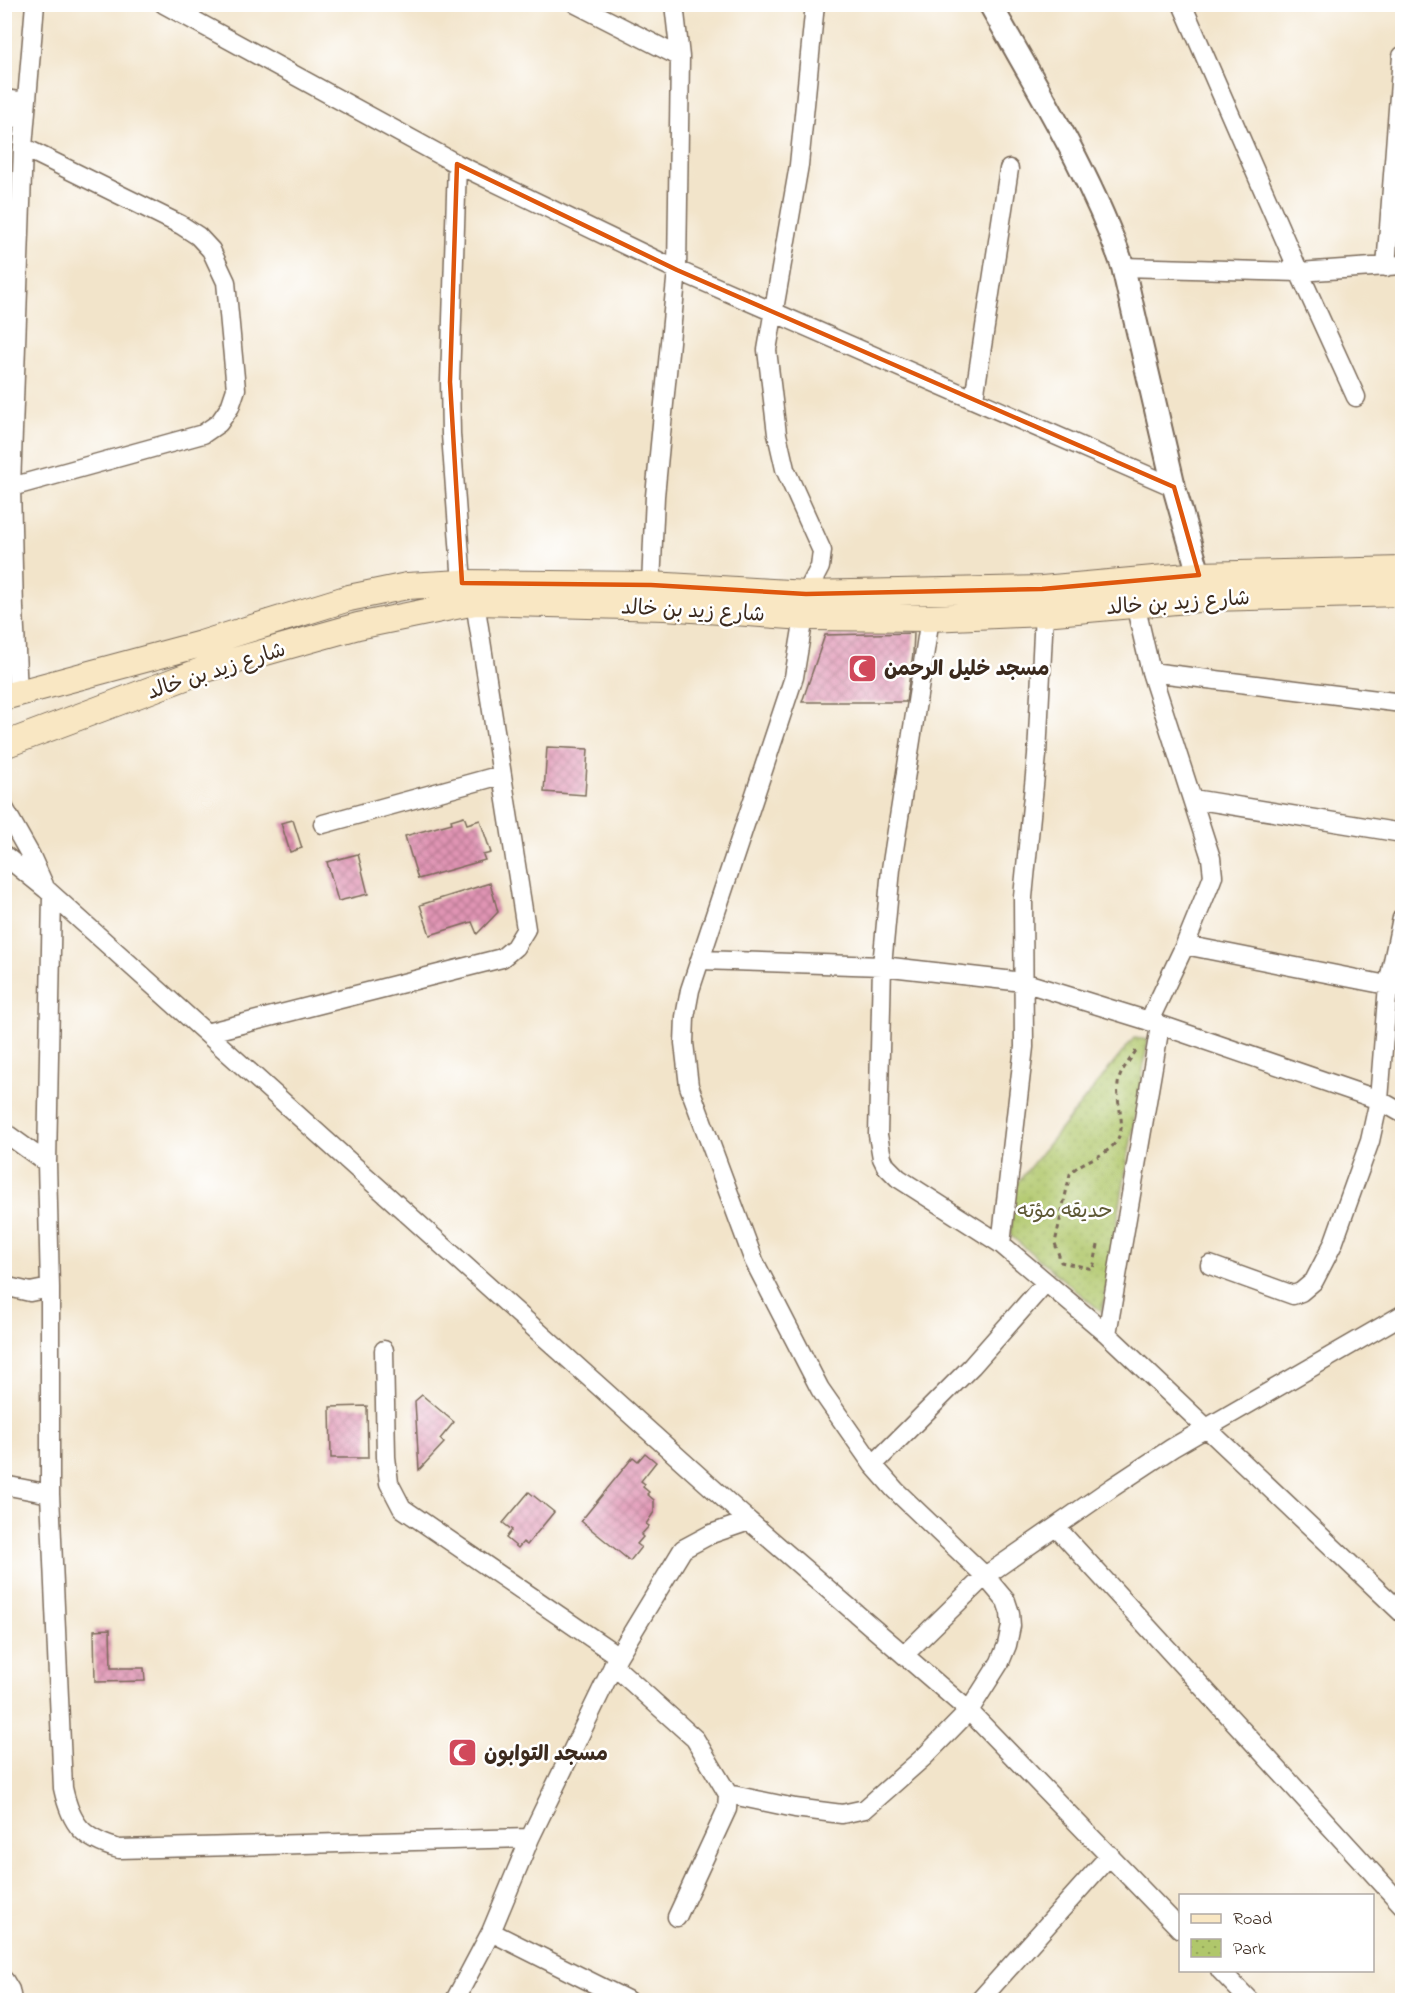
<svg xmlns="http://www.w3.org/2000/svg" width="1407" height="2005" font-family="'Indie Flower','Playpen Sans Arabic',sans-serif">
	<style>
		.park { fill: url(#park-dots); stroke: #767844; stroke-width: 1.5 }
		.building { fill: url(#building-cross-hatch) }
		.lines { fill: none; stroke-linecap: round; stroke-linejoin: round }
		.minor-casing { stroke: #7b6b5a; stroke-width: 21 }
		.tertiary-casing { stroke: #7b6b5a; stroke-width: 26 }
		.secondary-casing { stroke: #7b6b5a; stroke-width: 28 }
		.path { stroke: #7b6b5a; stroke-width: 3; stroke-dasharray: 4.5 4.5; stroke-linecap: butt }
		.minor { stroke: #fff; stroke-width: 18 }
		.tertiary { stroke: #fff; stroke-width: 22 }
		.secondary { stroke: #f9e7c3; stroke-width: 26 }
		.marked { fill: none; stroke: #df570d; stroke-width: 4.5; stroke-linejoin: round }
		.labels { text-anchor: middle; stroke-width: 5; stroke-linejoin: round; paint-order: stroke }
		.street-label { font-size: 21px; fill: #3b2a1e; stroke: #fff }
		.poi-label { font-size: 21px; font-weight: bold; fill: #3b2a1e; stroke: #fff; text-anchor: start }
		.park-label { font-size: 21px; fill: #5e5935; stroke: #fff }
	</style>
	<defs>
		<pattern id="park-dots" width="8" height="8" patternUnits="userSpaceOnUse" patternTransform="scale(1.5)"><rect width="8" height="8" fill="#b0c76b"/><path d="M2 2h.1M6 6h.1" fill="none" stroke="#98ab5c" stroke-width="1.8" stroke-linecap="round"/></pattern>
		<pattern id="building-cross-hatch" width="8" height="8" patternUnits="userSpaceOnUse" patternTransform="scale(1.5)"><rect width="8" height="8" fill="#e094b4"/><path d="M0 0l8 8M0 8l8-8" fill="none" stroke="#b77992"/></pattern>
	</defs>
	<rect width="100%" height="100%" fill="#fff"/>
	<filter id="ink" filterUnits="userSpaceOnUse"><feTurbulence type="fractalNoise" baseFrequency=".0167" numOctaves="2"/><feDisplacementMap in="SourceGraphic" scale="12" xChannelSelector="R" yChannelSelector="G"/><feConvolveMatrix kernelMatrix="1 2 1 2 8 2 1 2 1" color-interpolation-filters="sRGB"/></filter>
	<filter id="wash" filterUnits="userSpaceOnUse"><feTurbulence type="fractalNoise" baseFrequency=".008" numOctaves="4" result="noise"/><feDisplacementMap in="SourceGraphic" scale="24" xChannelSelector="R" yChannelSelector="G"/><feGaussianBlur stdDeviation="1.35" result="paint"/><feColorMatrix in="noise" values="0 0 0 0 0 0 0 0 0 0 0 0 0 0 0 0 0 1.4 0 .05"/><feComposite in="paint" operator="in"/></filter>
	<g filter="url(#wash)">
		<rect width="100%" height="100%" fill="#f2e4ca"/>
		<path class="park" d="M1134 1038 1148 1040 1102 1312 1011 1236 1013 1188Z"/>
		<g id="blocks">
			<path class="building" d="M914 633 913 653 906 702H802L825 635Z
				M547 747 588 749 585 795 544 792Z
				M464 816 467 824 480 820 491 853 483 855 485 860 418 879 405 836 452 823 451 820Z
				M293 820 302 848 290 852 281 823Z
				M358 854 368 894 338 901 327 862Z
				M490 883 498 912 477 934 472 922 430 935 420 905Z
				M422 1395 454 1422 440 1439 444 1443 419 1470 415 1401Z
				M367 1406 368 1458H331L330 1407Z
				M645 1453 656 1462 641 1481 645 1484 643 1487 649 1492 647 1494 654 1500V1512L646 1524 649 1526 641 1535 643 1537 637 1544 641 1547 630 1561 581 1521 633 1457 638 1461Z
				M529 1492 554 1512 527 1545 523 1542 518 1548 506 1538 512 1530 503 1523Z
				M110 1629 111 1668H144L145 1681 95 1682 94 1630Z"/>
		</g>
	</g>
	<g filter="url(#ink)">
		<use href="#blocks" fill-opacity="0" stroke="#7b6b5a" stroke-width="1.5"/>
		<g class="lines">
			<defs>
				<path id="minor" d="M164 4 457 164 677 270 1174 487
					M576 4 680 57
					M1182 4 1299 272 1356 397
					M4 99 26 102
					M4 116 25 119
					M457 164 450 382 451 434 462 583
					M1123 267 1299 272 1402 265
					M1386 267 1402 56
					M974 399 1009 169
					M4 489 203 434 219 423 230 407 236 389 226 282 211 250 198 236 181 225 23 147
					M651 585 655 496 677 270 680 57 674 4
					M806 594 820 567 822 551 785 469 777 434 767 350 799 165 815 4
					M1135 604 1151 672 1211 858 1213 876 1210 884 1185 945 1149 1021
					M930 618 891 869 882 966 878 1135 882 1158 886 1166 898 1178 1001 1244 1107 1334 1402 1613
					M1151 672 1402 703
					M18 693 14 609 11 487 23 147 35 4
					M1193 799 1402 833
					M4 808 31 856 44 885
					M323 824 501 775
					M4 855 46 889 749 1521
					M52 895 47 1163 50 1288V1494L63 1788C71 1825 83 1839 119 1849L530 1838 491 1932 455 2000
					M1185 945 1402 988
					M700 960 882 966 1023 982 1149 1021 1379 1100 1402 1113
					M206 1033 502 958 515 947 526 929 475 602
					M4 1132 47 1163
					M1001 1244 1024 1047 1023 897 1037 755 1044 613
					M1210 1265 1293 1295 1301 1292 1314 1281 1333 1244 1370 1141 1379 1100 1388 985 1402 918
					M4 1286 30 1292 50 1288
					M1107 1334 1160 1026
					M384 1350 386 1457 389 1483 402 1508 618 1656
					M873 1465 972 1366 1046 1282
					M4 1485 50 1494
					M1056 1527 1402 1905
					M904 1655 985 1576 1113 1487 1172 1448 1402 1315
					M613 1665 695 1739 728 1794 727 1809 677 1917
					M728 1794 795 1808 842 1814 865 1809 925 1756 969 1711 1000 1662 1007 1645 1011 1626 1010 1613 1006 1601 985 1576 895 1490 873 1465 820 1389 754 1261 689 1086 684 1043 685 1017 690 990 794 677 804 617
					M530 1838 618 1656 683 1549 711 1534 749 1521 969 1711 1180 1929
					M491 1932 627 2000
					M1220 1970 1249 2000
					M4 1980 10 1990 12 2000
					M980 2000 1110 1855"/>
				<path id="tertiary" d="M990 4C1038 90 1091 174 1123 267L1174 487 1199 575"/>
				<path id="secondary" d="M4 697 201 644 349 598 407 586 462 583 651 585 806 594 1042 589 1199 575 1402 570
					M4 745 209 668 358 626 475 602 665 607 804 617 930 618 1044 613 1209 598 1402 593"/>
			</defs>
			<use href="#minor" class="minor-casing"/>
			<use href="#tertiary" class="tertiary-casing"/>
			<use href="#secondary" class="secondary-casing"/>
			<path class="path" d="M1098 1245 1093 1269 1061 1262 1055 1243 1070 1174C1082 1159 1103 1159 1115 1143 1129 1125 1115 1105 1118 1085 1119 1071 1130 1061 1137 1049"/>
			<use href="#minor" class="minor"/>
			<use href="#tertiary" class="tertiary"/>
			<use href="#secondary" class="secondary"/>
		</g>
	</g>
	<path class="marked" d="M457 164 677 270 1174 487 1199 575 1042 589 806 594 651 585 462 583 450 382Z"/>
	<defs>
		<symbol id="mosque-square" viewBox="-11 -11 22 22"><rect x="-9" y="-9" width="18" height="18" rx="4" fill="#d1495b" stroke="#fff"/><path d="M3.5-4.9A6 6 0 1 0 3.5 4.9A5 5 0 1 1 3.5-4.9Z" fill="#fff"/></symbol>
	</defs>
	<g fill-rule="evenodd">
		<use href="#mosque-square" x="846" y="652" width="33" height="33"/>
		<use href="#mosque-square" x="446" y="1736" width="33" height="33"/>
	</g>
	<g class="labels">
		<g class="street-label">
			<text transform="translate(1178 602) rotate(-4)" y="7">شارع زيد بن خالد</text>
			<text transform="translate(693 610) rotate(3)" y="7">شارع زيد بن خالد</text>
			<text transform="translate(216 670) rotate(-18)" y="7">شارع زيد بن خالد</text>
		</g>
		<g class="poi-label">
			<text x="884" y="675">مسجد خليل الرحمن</text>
			<text x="484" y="1760">مسجد التوابون</text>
		</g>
		<g class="park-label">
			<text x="1065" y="1217">حديقه مؤته</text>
		</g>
	</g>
	<rect width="1407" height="2005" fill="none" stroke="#fff" stroke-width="24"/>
	<rect x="1179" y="1894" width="195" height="78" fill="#ffffff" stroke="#b1aaa5" stroke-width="1.5"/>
	<rect x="1191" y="1914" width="30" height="9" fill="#f9e7c3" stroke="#b1aaa5" stroke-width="1.5"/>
	<text x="1233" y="1924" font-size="18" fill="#3b2a1e">Road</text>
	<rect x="1191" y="1939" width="30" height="18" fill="url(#park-dots)" stroke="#b1aaa5" stroke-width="1.5"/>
	<text x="1233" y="1954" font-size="18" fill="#3b2a1e">Park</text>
</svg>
